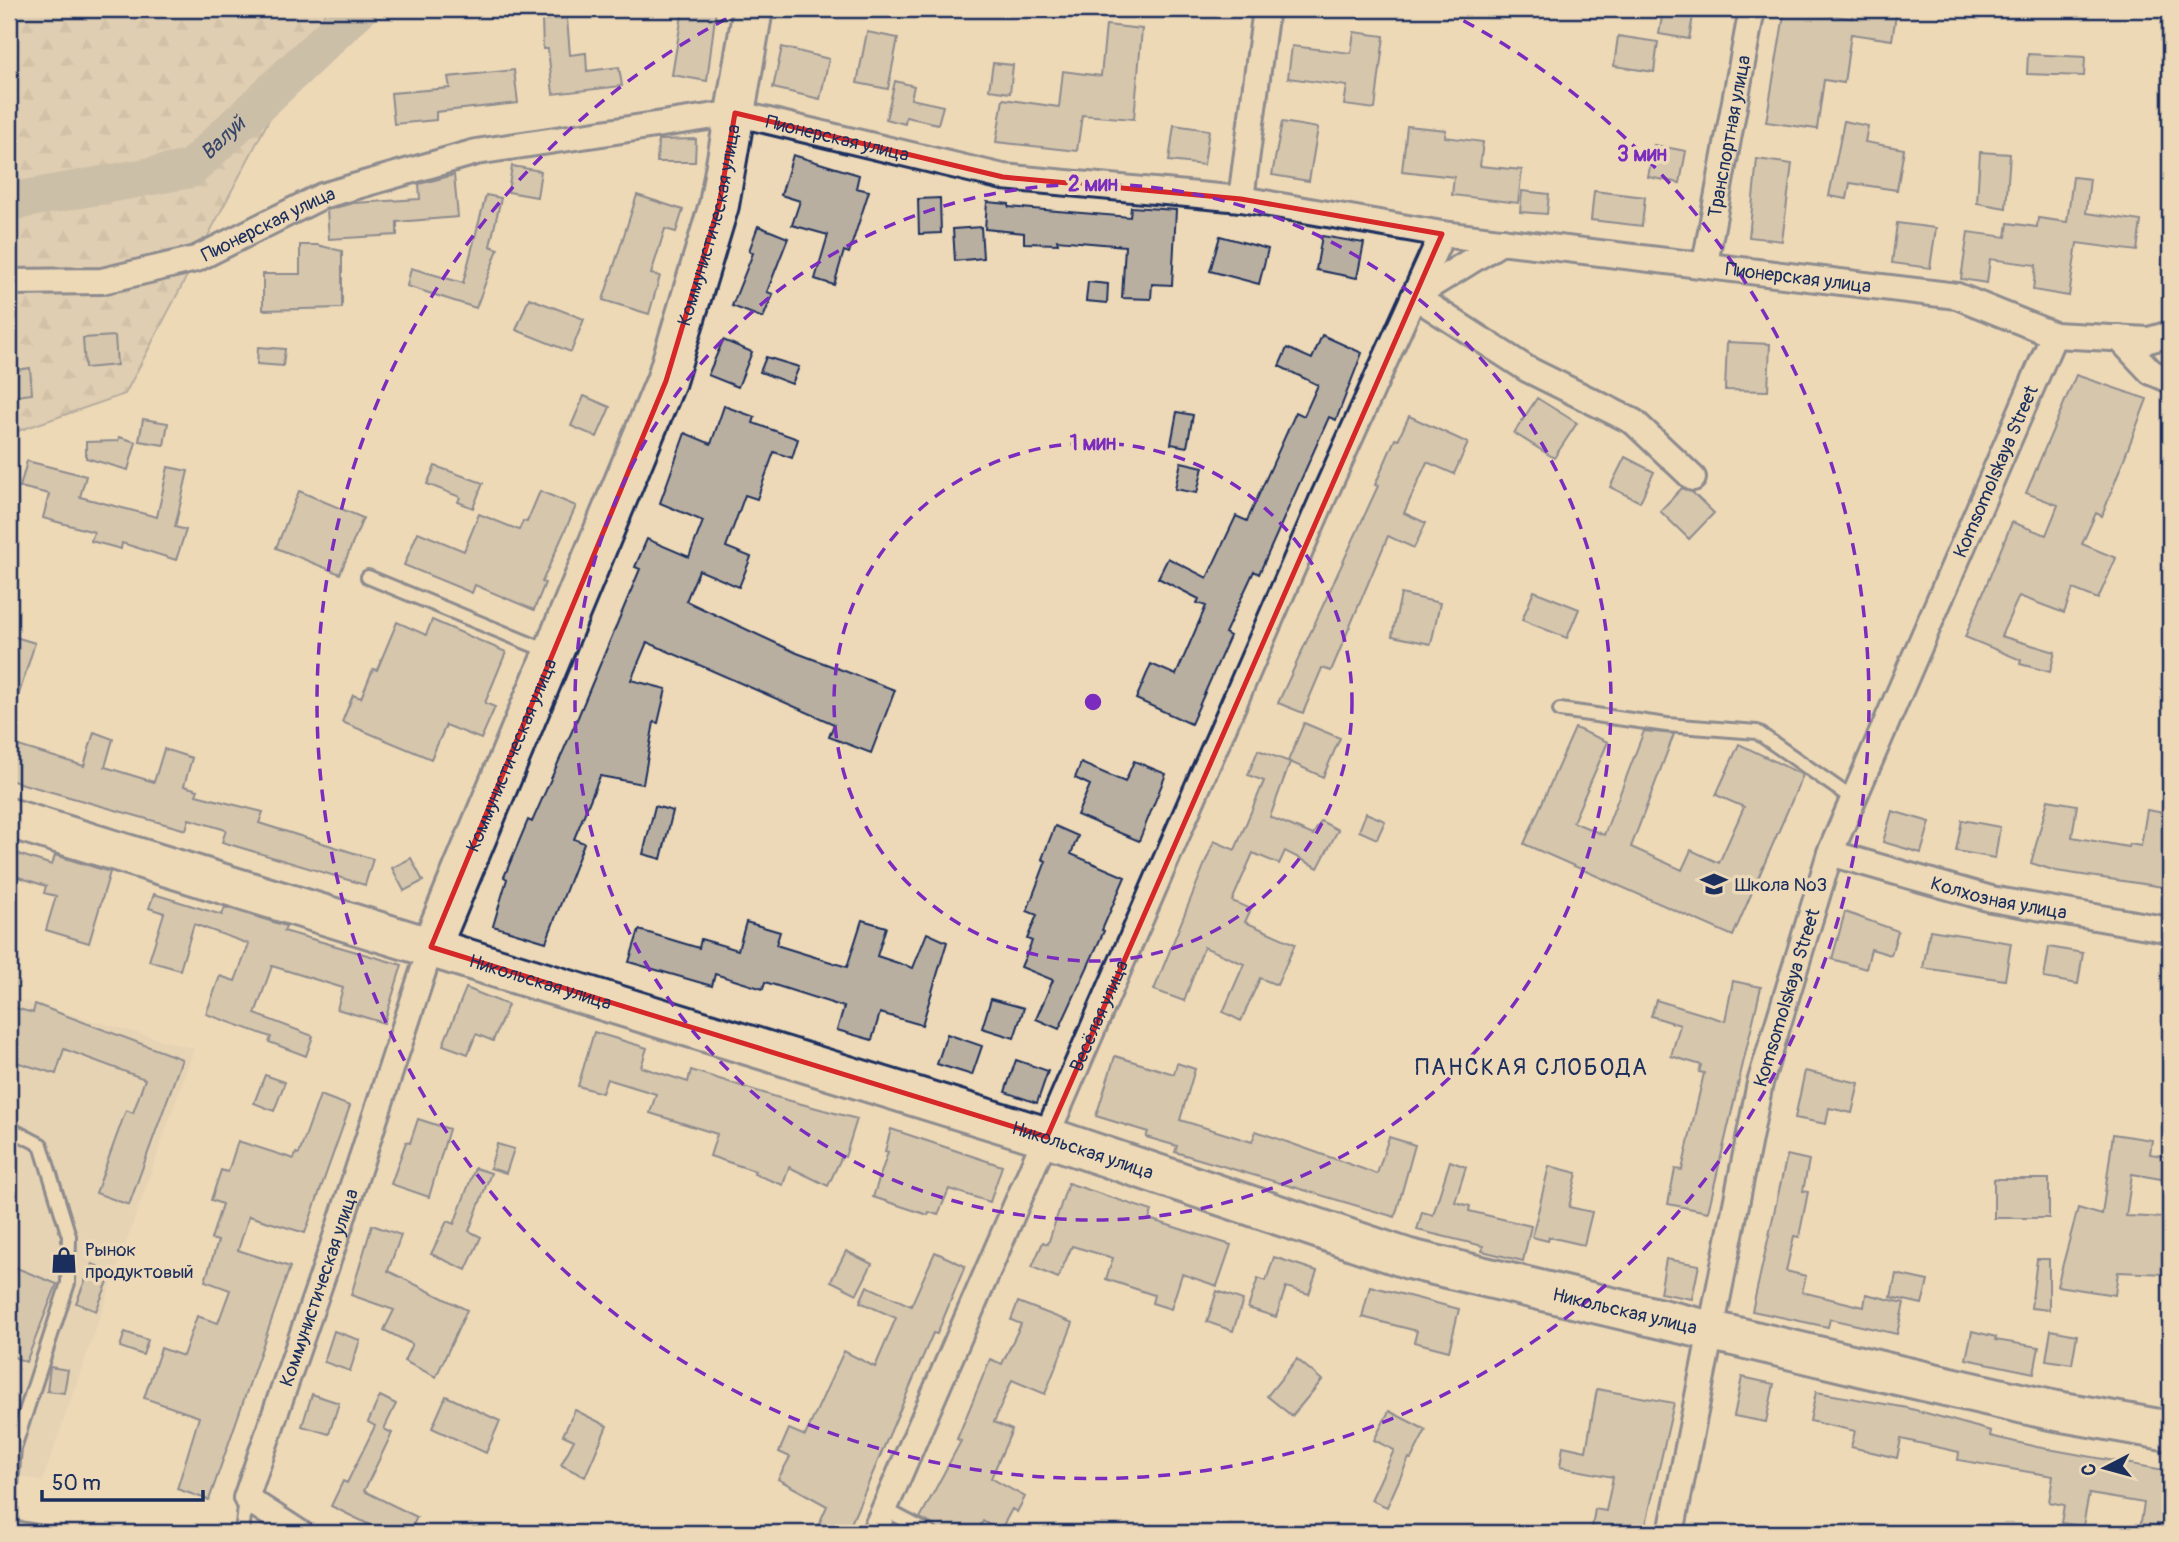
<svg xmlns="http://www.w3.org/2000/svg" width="2179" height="1542" font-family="Pangolin,sans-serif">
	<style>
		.built { fill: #ddccb0 }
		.forest { fill: url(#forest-firs); stroke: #757884; stroke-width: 2 }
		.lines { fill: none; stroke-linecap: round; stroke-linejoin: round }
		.river { stroke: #a59f98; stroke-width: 38 }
		.building { fill: #b9afa1; stroke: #1b2f5e; stroke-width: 2 }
		.lane-casing { stroke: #1b2f5e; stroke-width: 18 }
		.street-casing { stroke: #1b2f5e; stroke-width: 30 }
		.primary-casing { stroke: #1b2f5e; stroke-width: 44 }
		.lane { stroke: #edd9b7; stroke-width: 12 }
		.street { stroke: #edd9b7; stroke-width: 24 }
		.primary { stroke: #edd9b7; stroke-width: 38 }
		.marked { fill: none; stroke: #d62828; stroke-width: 5; stroke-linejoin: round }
		.ring { fill: none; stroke: #7b2cbf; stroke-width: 3.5; stroke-dasharray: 12 9 }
		.labels { text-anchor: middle; stroke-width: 7; stroke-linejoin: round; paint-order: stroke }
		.street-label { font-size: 19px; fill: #1b2f5e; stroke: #edd9b7 }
		.poi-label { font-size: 19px; fill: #1b2f5e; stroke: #edd9b7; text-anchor: start }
		.water-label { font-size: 21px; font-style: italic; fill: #37456a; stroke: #edd9b7 }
		.quarter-label { font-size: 23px; letter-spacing: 2px; fill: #1b2f5e; stroke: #edd9b7 }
		.centre { fill: #7b2cbf; stroke: #edd9b7; stroke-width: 3.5 }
		.ring-label { font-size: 21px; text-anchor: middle; font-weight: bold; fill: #7b2cbf; stroke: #edd9b7; stroke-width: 7; stroke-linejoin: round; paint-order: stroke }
	</style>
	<defs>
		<pattern id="forest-firs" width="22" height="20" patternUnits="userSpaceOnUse" patternTransform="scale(1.75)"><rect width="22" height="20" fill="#cfc0aa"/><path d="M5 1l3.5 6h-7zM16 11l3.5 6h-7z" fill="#b1a595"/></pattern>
	</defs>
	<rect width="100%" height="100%" fill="#edd9b7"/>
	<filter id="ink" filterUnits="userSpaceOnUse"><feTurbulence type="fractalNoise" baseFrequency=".0143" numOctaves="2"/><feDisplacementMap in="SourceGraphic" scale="14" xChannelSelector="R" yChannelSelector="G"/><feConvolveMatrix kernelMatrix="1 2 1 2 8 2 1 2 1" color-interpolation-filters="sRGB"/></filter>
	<g filter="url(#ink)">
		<path class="built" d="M9 997 194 1049 42 1482 9 1472Z"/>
		<path class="forest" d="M9 9H327L125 394 9 434Z"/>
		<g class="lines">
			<path class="river" id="s1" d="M9 202 190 169 359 9"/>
		</g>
		<path class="building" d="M683 9H716L707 81 672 75Z
			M1785 9 1852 18 1853 9H1897L1892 40 1851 34 1844 83 1824 80 1817 129 1766 122Z
			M1663 11 1693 16 1689 39 1659 34Z
			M567 18 570 55 586 53 587 71 619 67 622 86 553 94 548 49H543L542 20Z
			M1106 25 1142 29 1134 119 1082 115 1077 151 996 142 1003 99 1059 107 1063 71 1101 76Z
			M867 32 898 38 888 89 857 83Z
			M1354 32 1384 36 1375 109 1344 105 1347 86 1288 78 1292 46 1351 53Z
			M1618 36 1658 42 1654 72 1614 66Z
			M782 47 829 59 820 99 773 88Z
			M2028 54 2085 57 2084 76 2027 74Z
			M993 63 1013 65 1010 93 989 90Z
			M514 70 518 103 436 112V120L394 124 391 93 450 88 448 77Z
			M895 81 914 86 911 99 943 106 938 124 906 117 905 124 886 119Z
			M1844 121 1868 126 1865 142 1904 149 1897 190 1850 183 1847 199 1829 196Z
			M1282 122 1318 128 1309 181 1272 175Z
			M1174 125 1209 130 1204 165 1169 161Z
			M1407 126 1446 130 1445 137 1483 142 1480 166 1522 170 1518 203 1452 195 1454 177 1402 171Z
			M696 139 695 162H657L658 140Z
			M1654 145 1686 151 1680 183 1648 177Z
			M1980 152 2010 154 2006 208 1977 203Z
			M793 155 859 175 856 188 869 191 849 253 844 251 834 285 815 279 828 235 792 225 800 201 781 195Z
			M1757 159 1792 164 1782 241 1749 237Z
			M512 166 541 171 537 197 508 192Z
			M454 175 458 217 397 222V235L329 239 327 210 353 203 420 199 419 184Z
			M2073 177 2090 179 2086 213 2141 221 2137 251 2077 243 2069 296 2033 290 2036 265 1990 259 1987 283 1961 279 1968 232 2006 237 2008 223 2037 227 2038 218 2067 222Z
			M1522 191 1549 194 1547 214 1520 212Z
			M1594 191 1645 197 1642 226 1591 220Z
			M486 195 501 198 490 246 498 249 476 308 407 286 411 268 463 283Z
			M637 195 683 210 676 232 665 229 651 274 660 276 649 314 603 300Z
			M940 198 941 233 919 234 918 199Z
			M987 202 1009 204V207L1130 217 1131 207 1176 210 1172 285 1152 284 1151 299 1122 298 1125 246 1057 240 1058 244 1024 243V233L985 229Z
			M1897 223 1936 228 1930 268 1892 263Z
			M758 226 788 238 767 292 773 294 763 318 732 306 753 253 749 251Z
			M981 227 983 258 955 261 953 229Z
			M1220 236 1268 249 1259 284 1210 271Z
			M1322 236 1364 243 1357 278 1316 270Z
			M300 245H317L342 251V308L263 310V274H300Z
			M1088 282 1108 284 1107 303 1086 301Z
			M529 298 584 319 571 352 516 330Z
			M1322 335 1362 353 1336 420 1329 417 1259 574 1254 571 1225 633 1230 636 1191 724 1136 699 1151 664 1176 675 1206 606 1197 603 1199 599 1158 578 1168 558 1207 578 1236 516 1247 521 1296 412 1304 416 1318 385 1279 366 1287 348 1312 359Z
			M115 336 117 365 85 368 83 338Z
			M723 340 752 352 738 387 708 375Z
			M1727 342 1770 344 1768 391 1725 390Z
			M258 347 285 349 283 366 257 364Z
			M766 357 799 367 792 384 760 372Z
			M30 368 32 394 9 397V371Z
			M2076 375 2147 399 2102 516 2096 513 2082 544 2116 558 2098 599 2073 589 2064 613 2019 596 2001 636 2055 652 2050 672 2020 664 2021 660 1965 637 2012 522 2046 535 2058 505 2026 493Z
			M584 396 610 407 597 437 571 426Z
			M1537 398 1577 423 1554 458 1514 433Z
			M724 406 755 417 753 423 798 439 792 458 774 452 757 499 745 495 726 547 751 557 739 587 699 570 686 601 797 653 895 690 871 753 829 737 834 724 647 642 631 680 666 689 658 723 654 722 643 784 600 776 574 839 584 843 546 942 493 926 507 879 504 877 528 820 532 822 576 722 640 569 635 567 647 539 689 557 703 521 660 503 685 433 711 444Z
			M1177 412 1193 415 1187 447 1171 444Z
			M1409 416 1468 443 1454 474 1427 462 1404 513 1426 523 1414 548 1388 536 1331 671 1322 668 1303 713 1278 703 1378 486 1375 485 1395 439 1398 440Z
			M143 419 168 423 164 445 139 441Z
			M119 437 136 442 128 470 86 458V442L118 441Z
			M1625 457 1654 472 1640 502 1610 487Z
			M27 461 86 476 80 497 157 517 168 467 188 471 175 527 186 530 176 560 122 543 121 549 91 541 94 532 43 518 49 494 20 487Z
			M1181 462 1203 467 1197 493 1175 489Z
			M435 466 483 483 473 508 458 502 460 497 427 484Z
			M1682 488 1692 492 1714 513 1689 539 1660 511Z
			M299 491 363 518 340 574 276 548Z
			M540 491 576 506 542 582 545 583 534 610 475 585 472 593 404 565 418 532 464 551 479 514 519 530 523 521 527 522Z
			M1534 591 1579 609 1567 638 1522 620Z
			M1401 594 1440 603 1431 644 1392 636Z
			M432 620 506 652 485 703 495 707 481 739 446 725 431 759 342 722 353 695 361 698 373 669 377 670 397 622 426 635Z
			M9 635 35 643 13 713 9 712Z
			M1304 723 1340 738 1323 777 1288 761Z
			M1575 728 1608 742 1573 822 1604 835 1644 731 1674 734 1631 847 1682 870 1691 850 1719 863 1744 807 1716 795 1739 744 1803 775 1733 936 1524 844Z
			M94 732 113 739 105 767 154 782 164 749 192 758 184 786 198 790 196 795 263 812 259 823 373 859 365 885 222 842 226 830 189 819 186 830 9 780V743L84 766Z
			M1258 750 1290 762 1270 817 1313 835 1321 821 1338 830 1318 868 1285 851 1279 864 1253 853 1232 901 1251 909 1245 922 1295 944 1277 985 1260 978 1241 1021 1223 1012 1244 964 1204 947 1184 1001 1154 990 1214 841 1235 850 1264 781 1248 775Z
			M1134 761 1166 774 1139 841 1077 815 1090 785 1075 778 1081 763 1125 782Z
			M2048 800 2077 805 2072 837 2128 847 2129 844 2141 846 2147 810 2170 814V888L2056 871 2031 863Z
			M655 806 673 811 661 859 643 854Z
			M1892 811 1930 822 1921 853 1883 842Z
			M1366 813 1385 821 1377 839 1359 831Z
			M1962 820 2000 827 1995 858 1956 851Z
			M1055 826 1078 836 1071 854 1125 877 1102 930 1104 931 1059 1029 1036 1019 1053 980 1021 967 1032 941 1027 939 1037 915 1027 911 1046 861 1042 859Z
			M9 851 52 865 55 855 110 872 89 943 46 930 56 896 44 893 46 886 9 874Z
			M411 858 423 881 404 891 392 868Z
			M154 894 222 915 225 907 286 926 284 931 402 965 384 1023 337 1009 343 988 272 966 255 1014 313 1036 306 1056 269 1042 271 1037 206 1014 220 976 235 981 249 944 194 924 180 970 149 961 164 913 149 908Z
			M1845 912 1898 931 1891 955 1871 949 1866 969 1832 959Z
			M862 920 886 927 877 956 913 968 927 933 947 942 922 1025 880 1013 872 1040 837 1030 844 1007 765 982 763 989 715 974 712 986 629 962 639 930 699 948 701 939 738 950 746 922 780 932 776 945 847 967Z
			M1930 930 2011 943 2005 980 1923 968Z
			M2049 947 2083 953 2078 984 2044 978Z
			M1733 981 1761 987 1708 1212 1668 1204 1675 1169 1682 1170 1704 1073 1699 1072 1701 1065 1671 1056 1680 1025 1651 1016 1656 1000 1725 1021Z
			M466 988 508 1005 493 1041 476 1034 468 1054 443 1045Z
			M991 999 1024 1008 1014 1038 982 1028Z
			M35 1004 182 1059 129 1205 96 1193 126 1110 133 1113 145 1079 64 1049 56 1074 9 1060V1006L33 1013Z
			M594 1032 647 1048 641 1067 688 1082 691 1070 776 1097 857 1119 845 1157 842 1156 828 1186 789 1167 783 1185 754 1174 755 1171 710 1156 717 1134 650 1113 656 1094 607 1079 602 1093 578 1086Z
			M947 1034 982 1046 972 1075 937 1064Z
			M1115 1056 1174 1074 1177 1063 1195 1069 1180 1120 1252 1142 1256 1131 1377 1174 1389 1137 1415 1145 1395 1217 1175 1152 1177 1146 1146 1137 1148 1132 1096 1116Z
			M1016 1060 1048 1071 1037 1103 1005 1092Z
			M1805 1071 1859 1083 1852 1113 1829 1108 1826 1124 1795 1118Z
			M265 1075 285 1082 274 1111 254 1103Z
			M320 1095 350 1106 305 1233 249 1216 238 1250 290 1267 209 1500 177 1489 199 1417 144 1398 161 1348 183 1356 197 1316 218 1323 230 1290 205 1281 218 1241 211 1239 222 1204 211 1200 221 1170 228 1172 238 1141 294 1159 296 1153 299 1154Z
			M418 1119 449 1129 429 1197 391 1184 406 1142 410 1143Z
			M891 1129 1002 1166 990 1202 949 1189 938 1215 929 1212 928 1215 873 1197 888 1152 885 1151Z
			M2113 1134 2152 1140 2150 1154 2170 1157 2167 1180 2132 1174 2126 1216 2170 1218 2167 1274 2118 1272 2115 1295 2057 1286 2078 1208 2102 1215Z
			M497 1144 514 1149 506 1173 490 1168Z
			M1787 1155 1809 1160 1803 1191 1808 1192 1799 1237 1794 1236 1786 1271 1806 1276 1802 1292 1864 1307 1866 1294 1904 1303 1897 1334 1830 1319 1828 1327 1752 1311Z
			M1450 1161 1466 1167 1455 1202 1470 1206 1469 1211 1531 1226 1523 1261 1482 1251 1483 1246 1417 1230 1422 1212 1433 1215Z
			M1549 1166 1577 1173 1569 1207 1592 1212 1584 1245 1549 1237 1548 1241 1532 1237Z
			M475 1168 491 1173 469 1231 481 1237 466 1270 431 1254 447 1221 454 1224Z
			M1994 1179H2049V1218H1994Z
			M1068 1183 1152 1211 1149 1219 1231 1245 1217 1286 1182 1274 1171 1309 1152 1303 1154 1295 1106 1279 1113 1258 1072 1246 1058 1278 1032 1267 1043 1242 1048 1244Z
			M372 1225 401 1235 388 1271 467 1310 436 1377 404 1361 412 1344 384 1330 394 1310 351 1295Z
			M846 1251 872 1264 857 1294 831 1281Z
			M935 1252 965 1266 937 1334 933 1333 847 1533H815L827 1506 778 1479 790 1457 779 1452 789 1429 805 1436 844 1351 875 1367 896 1318 860 1302 867 1286 911 1306Z
			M1274 1257 1317 1271 1309 1294 1286 1287 1276 1317 1248 1308 1258 1278 1266 1281Z
			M1666 1259 1699 1265 1692 1299 1660 1293Z
			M2037 1259H2049V1310L2031 1308Z
			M92 1264 112 1272 96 1311 76 1303Z
			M9 1265 57 1284 26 1362 9 1355Z
			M1896 1274 1928 1281 1922 1304 1891 1297Z
			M1370 1286 1459 1309 1449 1351 1414 1342 1417 1331 1362 1317Z
			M1217 1291 1243 1300 1233 1331 1207 1322Z
			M1018 1302 1073 1323 1045 1394 1012 1380 994 1422 1012 1430 991 1478 1025 1497 1017 1512 1012 1509 1000 1531 983 1521 976 1533H939L935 1526 920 1518 961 1441 957 1439 990 1359 1002 1364 1021 1324 1011 1320Z
			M2051 1330 2077 1335 2072 1364 2046 1360Z
			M334 1331 360 1340 350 1371 324 1362Z
			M1972 1331 1996 1337 1995 1340 2039 1347 2034 1373 1966 1359Z
			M125 1332 148 1340 143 1355 120 1347Z
			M1297 1359 1322 1380 1292 1416 1267 1396Z
			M50 1367 68 1370 64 1393 47 1391Z
			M1742 1377 1774 1384 1766 1422 1734 1416Z
			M1597 1389 1674 1403 1644 1533H1611L1592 1527 1595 1509 1606 1511 1613 1477 1560 1467 1563 1446 1586 1451Z
			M1816 1392 1908 1408 1991 1431 1990 1436 2037 1447 2170 1471V1526L2157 1524 2156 1530 2140 1528 2144 1503 2089 1494 2083 1526 2061 1523 2064 1505 2049 1502 2053 1476 1958 1460 1959 1452 1901 1439 1897 1458 1851 1447 1855 1431 1810 1421Z
			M312 1394 339 1403 329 1434 302 1426Z
			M380 1396 396 1404 384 1429 392 1433 364 1491 417 1517 409 1533H365L370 1525 331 1506 343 1481 347 1483 375 1426 368 1422Z
			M446 1396 500 1421 486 1453 432 1428Z
			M575 1410 607 1426 585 1477 561 1465 574 1440 563 1435Z
			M1389 1411 1426 1430 1411 1459 1409 1458 1387 1507 1371 1500 1394 1450 1374 1440Z"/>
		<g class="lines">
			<defs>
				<path id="lane" d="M368 577 550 652
					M1560 710 1667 725 1757 732 1853 799
					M9 1132 14 1131 41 1145 69 1236 68 1283 14 1448 9 1510
					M884 1509 930 1533
					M9 1527 43 1533
					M242 1533 246 1498"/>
				<g id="street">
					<path d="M1241 199 1266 9"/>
					<path d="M1503 241 1414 296 1527 369 1634 422 1693 478"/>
					<path id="s2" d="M1705 264 1752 9"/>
					<path id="s3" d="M9 282 102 281 196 259 322 196 476 152 735 113 1003 177 1241 199 1442 234 1957 296 2054 335 2149 340 2170 334"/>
					<path d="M2119 338 2151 372 2170 380"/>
					<path id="s4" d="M1830 853 1991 899 2170 930"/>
					<path id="s5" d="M300 1533 246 1498 334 1243 431 947"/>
					<path id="s6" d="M874 1533 1323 498 1442 234"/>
					<path id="s7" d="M1671 1533 1760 1083 1830 853 2054 335"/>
				</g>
				<g id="primary">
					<path id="s8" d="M9 818 1047 1137 1409 1259 1889 1373 2051 1410 2170 1431"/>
					<path id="s9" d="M431 947 666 381 719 205 753 9"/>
				</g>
			</defs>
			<use href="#lane" class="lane-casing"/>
			<use href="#street" class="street-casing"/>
			<use href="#primary" class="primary-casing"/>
			<use href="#lane" class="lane"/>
			<use href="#street" class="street"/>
			<use href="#primary" class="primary"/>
		</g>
	</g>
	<path d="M0 0H2179V1542H0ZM735 113 1003 177 1241 199 1442 234 1047 1137 431 947 666 381 719 205Z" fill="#edd9b7" fill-opacity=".55" fill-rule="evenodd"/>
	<path class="marked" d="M735 113 1003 177 1241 199 1442 234 1047 1137 431 947 666 381 719 205Z"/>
	<g class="ring">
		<circle cx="1093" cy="702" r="259"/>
		<circle cx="1093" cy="702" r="518"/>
		<path d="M1445 11A776 776 0 1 1 741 11"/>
	</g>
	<defs>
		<symbol id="school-bare" viewBox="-9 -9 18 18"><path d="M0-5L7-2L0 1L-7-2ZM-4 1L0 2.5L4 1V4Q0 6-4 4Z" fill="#1b2f5e" stroke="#edd9b7" stroke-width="2.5" paint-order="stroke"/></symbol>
		<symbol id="shop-bare" viewBox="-9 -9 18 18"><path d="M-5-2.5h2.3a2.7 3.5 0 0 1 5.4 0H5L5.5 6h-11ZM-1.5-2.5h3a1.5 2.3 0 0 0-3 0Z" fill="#1b2f5e" stroke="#edd9b7" stroke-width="2.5" paint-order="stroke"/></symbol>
	</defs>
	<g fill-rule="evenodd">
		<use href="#school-bare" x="1695" y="865" width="38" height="38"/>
		<use href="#shop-bare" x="45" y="1241" width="38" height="38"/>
	</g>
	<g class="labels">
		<g class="street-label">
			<text dy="7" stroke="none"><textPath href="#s2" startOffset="130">Транспортная улица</textPath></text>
			<text dy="7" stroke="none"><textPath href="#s3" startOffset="858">Пионерская улица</textPath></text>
			<text dy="7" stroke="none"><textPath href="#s3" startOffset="270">Пионерская улица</textPath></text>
			<text dy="7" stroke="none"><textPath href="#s9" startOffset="775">Коммунистическая улица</textPath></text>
			<text dy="7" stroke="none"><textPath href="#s3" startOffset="1830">Пионерская улица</textPath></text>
			<text dy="7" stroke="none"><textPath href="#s7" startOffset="1115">Komsomolskaya Street</textPath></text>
			<text dy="7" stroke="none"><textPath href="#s9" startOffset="208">Коммунистическая улица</textPath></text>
			<text dy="7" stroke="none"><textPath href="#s4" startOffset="175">Колхозная улица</textPath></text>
			<text dy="7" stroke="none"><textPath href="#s8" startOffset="556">Никольская улица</textPath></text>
			<text dy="7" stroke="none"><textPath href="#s7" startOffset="548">Komsomolskaya Street</textPath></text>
			<text dy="7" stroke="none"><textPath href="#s6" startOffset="564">Весёлая улица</textPath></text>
			<text dy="7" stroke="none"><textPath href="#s8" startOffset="1124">Никольская улица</textPath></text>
			<text dy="7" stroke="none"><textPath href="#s5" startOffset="287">Коммунистическая улица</textPath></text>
			<text dy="7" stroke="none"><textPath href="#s8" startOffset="1690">Никольская улица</textPath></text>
		</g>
		<g class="poi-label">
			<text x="1735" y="891">Школа №3</text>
			<text x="85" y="1256">Рынок<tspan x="85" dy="22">продуктовый</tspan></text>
		</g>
		<g class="water-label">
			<text dy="7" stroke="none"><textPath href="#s1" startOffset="229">Валуй</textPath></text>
		</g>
		<g class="quarter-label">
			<text x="1532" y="1075">ПАНСКАЯ СЛОБОДА</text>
		</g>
	</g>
	<circle cx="1093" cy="702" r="10" class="centre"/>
	<g class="ring-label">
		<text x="1642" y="161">3 мин</text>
		<text x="1093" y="191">2 мин</text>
		<text x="1093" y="450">1 мин</text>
	</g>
	<rect width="2179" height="1542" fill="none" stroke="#edd9b7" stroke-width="35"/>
	<rect x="18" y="18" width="2144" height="1507" fill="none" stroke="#1b2f5e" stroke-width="2.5" filter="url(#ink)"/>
	<g transform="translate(2105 1468) rotate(264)" stroke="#edd9b7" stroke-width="5" paint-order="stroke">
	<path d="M0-5L12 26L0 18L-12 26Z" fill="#1b2f5e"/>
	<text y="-10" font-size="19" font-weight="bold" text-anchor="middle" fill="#1b2f5e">С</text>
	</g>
	<path d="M42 1490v10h161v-10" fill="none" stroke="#1b2f5e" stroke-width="3.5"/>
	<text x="52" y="1490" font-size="21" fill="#1b2f5e" stroke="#edd9b7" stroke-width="5" paint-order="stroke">50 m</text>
</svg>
